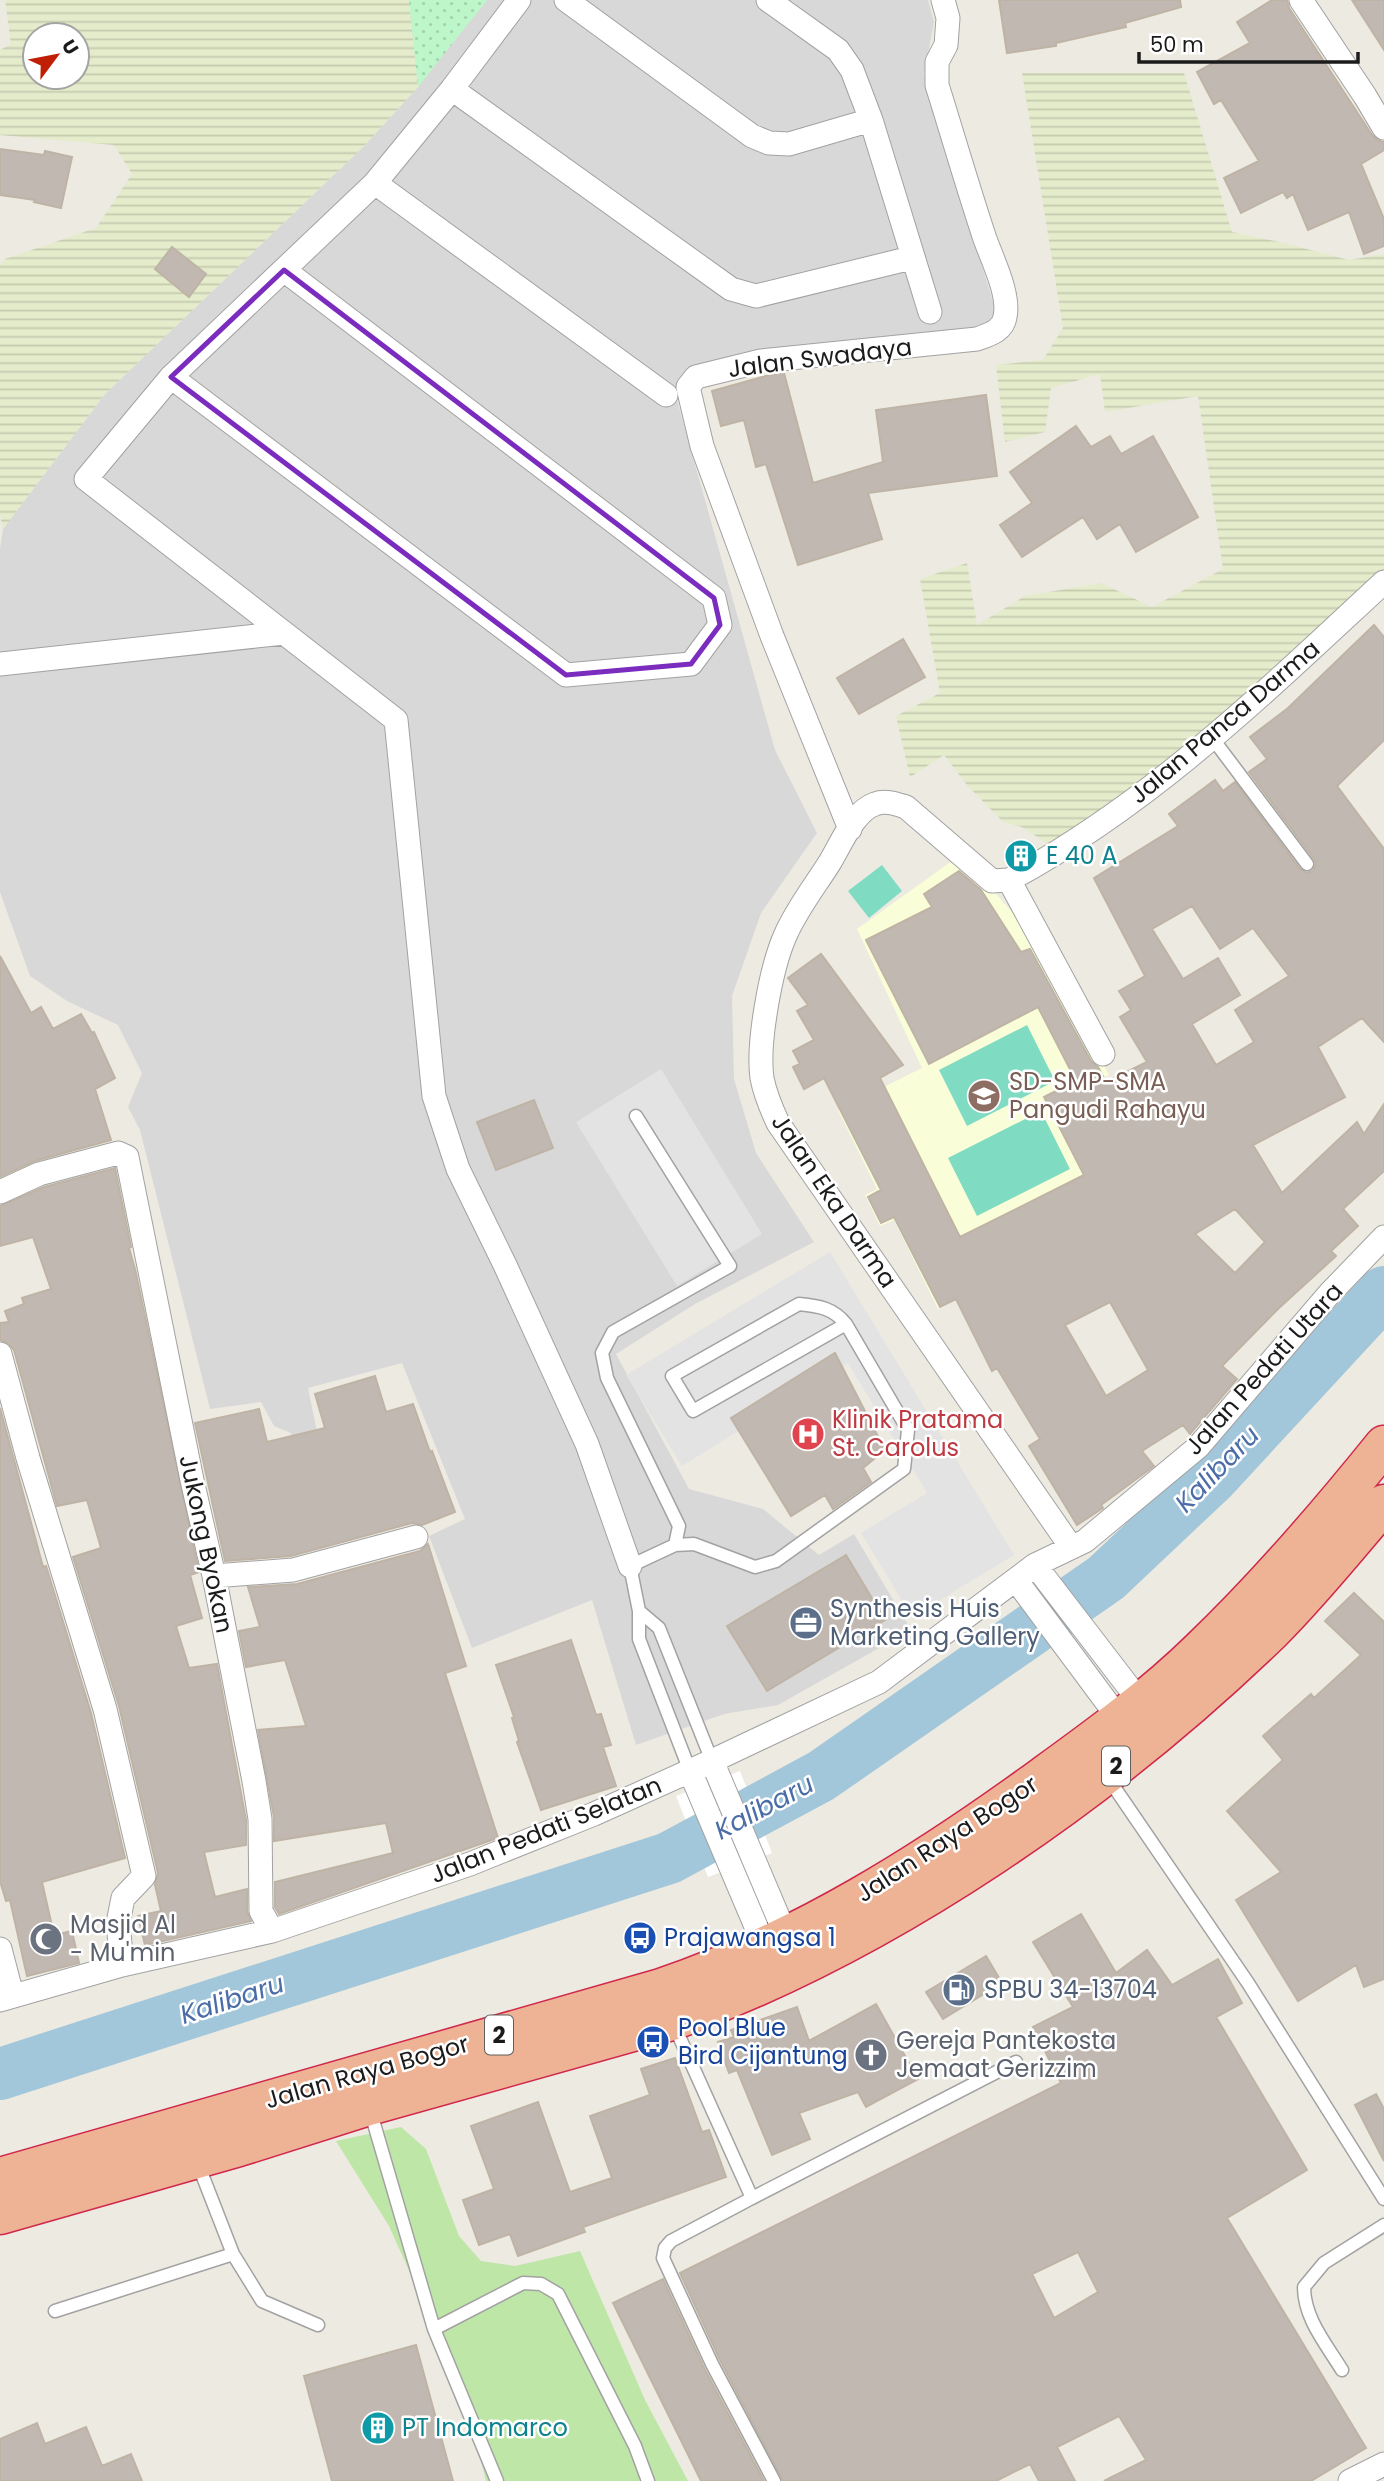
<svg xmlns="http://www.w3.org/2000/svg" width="1384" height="2481" font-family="Poppins,sans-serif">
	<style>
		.residential { fill: #d9d8d8 }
		.education { fill: #f9fed9 }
		.farmland { fill: url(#farmland-rules); fill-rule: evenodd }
		.grass { fill: #bee6a7 }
		.park { fill: url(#park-dots) }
		.pitch { fill: #80dbc3 }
		.parking { fill: #e3e3e3 }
		.pier { fill: #fff }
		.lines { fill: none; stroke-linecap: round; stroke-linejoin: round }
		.river { stroke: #a2c6da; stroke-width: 52 }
		.building { fill: #c1b9b1; stroke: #beb3a4; stroke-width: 2; fill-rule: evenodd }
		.service-casing { stroke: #a2a2a2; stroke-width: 15 }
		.minor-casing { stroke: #a2a2a2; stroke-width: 25 }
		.trunk-casing { stroke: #d0284c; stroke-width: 41 }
		.service { stroke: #fff; stroke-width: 12 }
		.minor { stroke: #fff; stroke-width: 23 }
		.trunk { stroke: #eeb394; stroke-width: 38 }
		.marked { fill: none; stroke: #7b2cbf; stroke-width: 5; stroke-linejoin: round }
		.labels { text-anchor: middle; stroke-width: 5; stroke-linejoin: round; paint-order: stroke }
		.shield { fill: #fff; stroke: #5f5f5f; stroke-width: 2 }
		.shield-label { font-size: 23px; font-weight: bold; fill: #1b1b1b }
		.street-label { font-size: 24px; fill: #1b1b1b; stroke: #fff }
		.culture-label { font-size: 24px; fill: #0d838f; stroke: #fff; text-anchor: start }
		.education-label { font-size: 24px; fill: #785e54; stroke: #fff; text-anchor: start }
		.health-label { font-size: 24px; fill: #be3a42; stroke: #fff; text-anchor: start }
		.service-label { font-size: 24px; fill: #4e5e75; stroke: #fff; text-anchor: start }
		.worship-label { font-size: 24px; fill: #5b616d; stroke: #fff; text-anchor: start }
		.transit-label { font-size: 24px; fill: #164399; stroke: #fff; text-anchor: start }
		.water-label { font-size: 26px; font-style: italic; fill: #4b6da7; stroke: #fff }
	</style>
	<defs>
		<pattern id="farmland-rules" width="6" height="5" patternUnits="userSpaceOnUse" patternTransform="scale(1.75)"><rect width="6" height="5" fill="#e5eccc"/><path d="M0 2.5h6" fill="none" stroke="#c4caaf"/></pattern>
		<pattern id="park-dots" width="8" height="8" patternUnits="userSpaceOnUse" patternTransform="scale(1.75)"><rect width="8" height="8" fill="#bdf7c9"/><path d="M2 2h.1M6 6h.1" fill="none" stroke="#a2d3ac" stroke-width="1.8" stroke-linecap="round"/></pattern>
	</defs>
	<rect width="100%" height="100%" fill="#edeae1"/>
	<path class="residential" d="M409 0H928L934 22 924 75 997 315 987 328 686 375 677 400 775 750 817 833 761 913 732 996 734 1079 756 1153 814 1242 695 1304 616 1354 689 1489 763 1509 819 1555 854 1534 911 1630 778 1705 724 1714 636 1745 592 1600 472 1648 429 1536 465 1519 402 1363 308 1388 322 1456 298 1464 291 1433 274 1426 261 1402 210 1409 140 1130 128 1107 142 1073 118 1025 67 1001 30 976 0 892V549L3 529 105 394 363 147 418 87Z"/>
	<path class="education" d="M952 861 983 879 1032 935 1109 1075 1095 1081 1199 1178 938 1309 894 1220 880 1226 865 1195 877 1189 838 1110 922 1068 857 929Z"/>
	<path class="farmland" d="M5 0H409L418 87 363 147 105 394 3 529 0 515V265L5 259 96 228 132 174 114 145 0 135V50L11 44ZM35 35H77V77H35Z
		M1022 73H1184L1232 232 1284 243 1349 260 1384 254V577L1217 731 1050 845 1022 827 1003 822 967 785 944 755 910 777 896 716 940 693 920 579 967 563 977 625 1025 596 1101 583 1152 607 1223 569 1198 396 1105 412 1100 374 1051 388 1045 432 1005 442 996 365 1043 360 1063 328Z"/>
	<path class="grass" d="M401 2127 426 2149 459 2236 481 2261 515 2266 580 2251 645 2400 688 2481H486L466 2400 428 2313 389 2226 336 2141Z"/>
	<path class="park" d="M409 0H487L418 87Z"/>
	<path class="pitch" d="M882 865 902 891 869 918 848 891Z
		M1027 1025 1055 1081 967 1126 939 1070Z
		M1041 1111 1070 1169 977 1216 948 1158Z"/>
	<path class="parking" d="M661 1069 762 1234 677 1286 576 1122Z
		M830 1252 1014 1555 912 1617 861 1533 927 1493 848 1363 682 1466 626 1375Z"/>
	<path class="pier" d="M740 1771 772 1853 708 1877 676 1796Z"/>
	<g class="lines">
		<path class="river" d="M0 2074 669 1858 821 1776 1106 1578 1212 1478 1384 1292"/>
	</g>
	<path class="building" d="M999 0H1180L1181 7 1125 23 1126 27 1056 43V46L1007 53Z
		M1272 0H1287L1289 8 1372 135 1377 140 1384 142V150L1361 164 1384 219V246L1364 254 1349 212 1308 230 1293 194 1287 198 1283 192 1241 213 1224 178 1259 161 1221 100 1214 104 1197 72 1250 43 1237 22Z
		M1352 0H1384V50Z
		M0 149 44 155 45 151 72 157 61 208 34 202 35 200 0 195Z
		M172 247 206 274 189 297 155 269Z
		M777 373H784L813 483 883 462 876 410 986 395 997 476 868 493 882 539 798 565 766 464 756 467 744 420 721 426 712 391Z
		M1076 426 1091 447 1110 436 1121 454 1153 436 1198 517 1136 552 1120 524 1097 539 1083 517 1022 557 1000 525 1032 503 1010 472Z
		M1374 625 1384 637V740L1337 786 1384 849V1042L1362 1018 1318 1047 1345 1097 1253 1145 1282 1193 1357 1122 1364 1134 1384 1104V1171L1343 1209 1358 1226 1331 1251 1336 1256 1279 1308 1222 1366 1237 1379 1190 1434 1183 1425 1142 1451 1154 1466 1101 1505 1103 1508 1100 1510 1077 1525 1029 1446 1040 1439 997 1368 992 1371 956 1299 940 1307 894 1217 881 1223 868 1197 881 1190 824 1078 804 1089 793 1067 800 1064 793 1051 814 1040 797 1011 808 1005 788 978 821 954 903 1065 880 1078 960 1237 1084 1175 1044 1097 1076 1081 1038 1007 929 1064 866 940 932 907 924 894 959 871 981 890 1021 952 1030 949 1091 1061 1098 1067 1106 1082 1147 1062 1120 1017 1131 1010 1119 991 1145 976 1094 878 1178 826 1169 814 1215 780 1223 791 1235 782 1300 869 1307 873 1313 871 1316 864 1314 859 1249 772 1267 759 1250 737 1288 708ZM1192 906 1220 949 1253 928 1289 976 1235 1010 1254 1042 1216 1065 1192 1024 1240 995 1218 958 1183 979 1152 929ZM1235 1209 1265 1242 1235 1273 1195 1234ZM1110 1302 1148 1370 1106 1396 1065 1325Z
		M903 639 925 677 859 714 837 678Z
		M0 956 31 1013 41 1007 53 1029 81 1014 92 1033 94 1032 115 1078 95 1089 111 1140 35 1161 0 1177Z
		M534 1100 553 1148 496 1170 477 1122Z
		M115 1168 131 1247 129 1248 135 1269 199 1572 190 1575 202 1618 176 1626 189 1668 217 1664 246 1820V1845L204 1852 215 1897 247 1889V1911L251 1921 145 1945 138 1916 161 1911 155 1885 158 1873 119 1706 73 1557 101 1548 87 1500 57 1506 14 1350 9 1344 0 1340V1323L9 1322 5 1311 24 1304 22 1298 51 1289 33 1237 0 1246V1206L44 1187Z
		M835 1353 885 1450 863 1468 871 1482 833 1509 825 1495 791 1516 731 1418Z
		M375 1376 386 1412 413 1404 430 1452 432 1451 455 1512 422 1525 412 1523 291 1556 225 1561 195 1423 259 1409 267 1442 325 1428 315 1394Z
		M0 1408 43 1567 46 1566 91 1713 125 1858 42 1882 54 1935 72 1931 79 1963 27 1976 10 1900 6 1901 0 1881Z
		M428 1544 466 1666 445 1673 498 1838 279 1914 275 1907V1882L393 1853 386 1823 274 1841V1817L258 1730 306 1726 285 1660 246 1667 239 1631 260 1627 248 1587 297 1584 420 1551Z
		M846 1555 885 1620 767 1691 727 1626Z
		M1354 1593 1384 1622V1979L1364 1987 1356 1965 1298 2001 1236 1900 1281 1872 1227 1811 1283 1760 1263 1736 1311 1694 1314 1698 1361 1655 1325 1621Z
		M571 1640 596 1715 601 1714 611 1745 603 1747 616 1786 541 1810 517 1742 519 1741 512 1718 514 1717 496 1665Z
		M1081 1914 1116 1973 1147 1950 1172 1985 1218 1959 1242 2003 1216 2017 1307 2170 1227 2218 1366 2448 1311 2481H1104L1146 2460 1119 2416 1057 2447 1075 2481H1039L1030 2464 996 2481H783L720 2360 680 2273 1061 2083 1033 2027 1073 2007 1033 1942ZM1078 2252 1098 2292 1054 2318 1032 2274Z
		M986 1956 1002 1983 943 2019 926 1992Z
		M876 2004 918 2079 866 2107 858 2092 799 2113 810 2139 772 2155 737 2070 729 2073 718 2042 734 2037 731 2030 797 2007 809 2041Z
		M675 2058 702 2132 709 2130 726 2177 583 2227 585 2232 518 2256 510 2234 479 2245 463 2200 494 2189 471 2126 538 2102 570 2192 612 2178 590 2116 650 2095 641 2069Z
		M1376 2094 1384 2109V2161L1355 2105Z
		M663 2279 704 2368 764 2481H701L613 2303Z
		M416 2345 453 2481H332L304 2376Z
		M37 2423 45 2444 86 2427 102 2466 131 2454 142 2481H0V2439Z"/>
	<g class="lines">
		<defs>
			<path id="service" d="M1213 739 1307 864
				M636 1116 730 1266 613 1332 602 1353 607 1378 679 1526 675 1545
				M639 1611 659 1628 712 1761
				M690 1771 639 1639V1611L630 1566 675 1545 694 1544 755 1567 776 1561 904 1469 908 1430 846 1324C833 1308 819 1306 799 1304L672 1376 693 1411 846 1324
				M1108 1778 1248 1983 1384 2199
				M674 2025 752 2198 671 2241 665 2248 663 2258 712 2364 774 2481
				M370 2110 434 2329 497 2481
				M752 2198 1016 2062
				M233 2254 262 2301 318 2325
				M55 2311 233 2254 198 2164
				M434 2329 523 2283 541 2284 558 2294 635 2446 648 2481
				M1342 2370C1326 2344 1304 2318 1304 2287L1324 2263 1384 2225"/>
			<path id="minor" d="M519 0 452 89 375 183 171 377 86 479 396 720 434 1096 458 1169 505 1265 587 1444 630 1566
				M566 0 752 136 769 143 789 144 871 120
				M768 0 838 50 852 70 871 120 930 312
				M1301 0 1365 96 1384 128
				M452 89 731 289 756 296 911 258
				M375 183 666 395
				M171 377 566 675 691 664 720 625 714 598 284 270
				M0 664 284 633
				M850 829 772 636 702 446 688 387 696 377 761 361 977 339C988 335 1003 331 1005 317 1010 295 993 261 985 239 968 188 953 136 937 85V62L946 45 948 18 943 0
				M1009 880 1103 1054
				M0 1192 39 1174 118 1153 127 1157 192 1480 214 1576 254 1781 260 1819 261 1911 272 1931
				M0 1354 28 1458 105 1709 144 1876 123 1898 118 1923 122 1965
				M1071 1547 778 1123C771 1108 765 1094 762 1078 757 1043 771 968 785 936 796 910 815 886 830 862 841 844 854 811 875 804 886 800 896 804 906 807L992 881 1009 880C1153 802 1265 692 1384 582
				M1035 1565 1141 1703
				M214 1576 293 1570 416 1537
				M1016 1580 1120 1720
				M712 1761 790 1945
				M690 1771 769 1957
				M0 1949 12 1995
				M0 2000 122 1965 272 1931 470 1864 594 1814 712 1761 879 1682 1035 1565 1085 1541 1198 1447 1330 1293 1384 1237
				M1350 2481 1384 2464"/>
			<path id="trunk" d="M0 2177 661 1988C800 1941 925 1862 1043 1776 1098 1736 1152 1697 1200 1650 1267 1586 1326 1517 1384 1445
				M0 2215 239 2147 369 2106 672 2021C890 1942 1107 1791 1272 1631 1312 1591 1348 1546 1384 1504"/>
		</defs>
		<use href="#service" class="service-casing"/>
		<use href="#minor" class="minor-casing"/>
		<use href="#trunk" class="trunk-casing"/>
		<use href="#service" class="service"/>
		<use href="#minor" class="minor"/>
		<use href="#trunk" class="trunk"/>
	</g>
	<path class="marked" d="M284 270 714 598 720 625 691 664 566 675 171 377Z"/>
	<defs>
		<symbol id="building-disc" viewBox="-11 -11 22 22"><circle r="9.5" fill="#0f9aa8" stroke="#fff"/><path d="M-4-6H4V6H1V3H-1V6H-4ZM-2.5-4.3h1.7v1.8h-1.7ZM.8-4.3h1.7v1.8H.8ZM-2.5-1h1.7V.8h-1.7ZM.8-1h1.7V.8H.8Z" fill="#fff"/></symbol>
		<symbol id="school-disc" viewBox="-11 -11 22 22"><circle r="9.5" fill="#8d6e63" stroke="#fff"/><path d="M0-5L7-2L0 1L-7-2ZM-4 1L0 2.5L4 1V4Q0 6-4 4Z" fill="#fff"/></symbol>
		<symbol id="hospital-disc" viewBox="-11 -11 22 22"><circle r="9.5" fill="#e0444e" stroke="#fff"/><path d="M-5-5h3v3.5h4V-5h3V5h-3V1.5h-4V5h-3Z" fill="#fff"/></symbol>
		<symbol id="office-disc" viewBox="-11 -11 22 22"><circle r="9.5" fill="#5c6f8a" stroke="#fff"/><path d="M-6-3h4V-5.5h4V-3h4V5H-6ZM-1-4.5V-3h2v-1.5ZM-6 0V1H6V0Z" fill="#fff"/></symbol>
		<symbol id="bus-disc" viewBox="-11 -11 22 22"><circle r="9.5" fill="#1a4fb4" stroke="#fff"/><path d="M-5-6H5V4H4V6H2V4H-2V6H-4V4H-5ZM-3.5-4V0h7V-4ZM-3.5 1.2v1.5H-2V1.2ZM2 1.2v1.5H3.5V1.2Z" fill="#fff"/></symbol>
		<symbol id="mosque-disc" viewBox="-11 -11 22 22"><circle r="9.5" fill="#6b7280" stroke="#fff"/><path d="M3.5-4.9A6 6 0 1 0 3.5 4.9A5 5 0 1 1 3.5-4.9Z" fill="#fff"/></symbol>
		<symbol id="fuel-disc" viewBox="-11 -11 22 22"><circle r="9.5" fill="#5c6f8a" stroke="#fff"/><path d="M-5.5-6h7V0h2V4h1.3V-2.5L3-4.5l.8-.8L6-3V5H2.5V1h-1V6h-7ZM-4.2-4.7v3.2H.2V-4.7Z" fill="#fff"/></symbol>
		<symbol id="church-disc" viewBox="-11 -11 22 22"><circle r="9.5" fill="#6b7280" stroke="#fff"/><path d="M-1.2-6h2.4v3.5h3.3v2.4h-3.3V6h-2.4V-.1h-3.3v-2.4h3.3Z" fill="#fff"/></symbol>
	</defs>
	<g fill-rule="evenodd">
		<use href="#building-disc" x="1002" y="837" width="38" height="38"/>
		<use href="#school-disc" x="965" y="1077" width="38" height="38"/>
		<use href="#hospital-disc" x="789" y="1415" width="38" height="38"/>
		<use href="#office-disc" x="787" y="1604" width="38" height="38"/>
		<use href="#bus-disc" x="621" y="1919" width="38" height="38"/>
		<use href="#mosque-disc" x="27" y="1920" width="38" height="38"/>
		<use href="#fuel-disc" x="940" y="1971" width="38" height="38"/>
		<use href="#bus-disc" x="634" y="2023" width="38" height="38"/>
		<use href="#church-disc" x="852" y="2036" width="38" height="38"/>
		<use href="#building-disc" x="359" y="2409" width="38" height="38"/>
	</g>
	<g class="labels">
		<g class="shield">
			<rect x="1102" y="1746.5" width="28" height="39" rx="5"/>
			<rect x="485" y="2015.5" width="28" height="39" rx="5"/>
		</g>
		<g class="shield-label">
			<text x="1116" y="1774">2</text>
			<text x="499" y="2043">2</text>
		</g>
		<g class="street-label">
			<text transform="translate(820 358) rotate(-7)" y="8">Jalan Swadaya</text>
			<text transform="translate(1225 722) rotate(-40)" y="8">Jalan Panca Darma</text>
			<text transform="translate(834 1201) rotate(56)" y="8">Jalan Eka Darma</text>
			<text transform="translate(1264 1369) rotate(-48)" y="8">Jalan Pedati Utara</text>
			<text transform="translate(206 1544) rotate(78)" y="8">Jukong Byokan</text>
			<text transform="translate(546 1830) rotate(-22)" y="8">Jalan Pedati Selatan</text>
			<text transform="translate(947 1839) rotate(-33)" y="8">Jalan Raya Bogor</text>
			<text transform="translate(367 2072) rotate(-16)" y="8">Jalan Raya Bogor</text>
		</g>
		<g class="culture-label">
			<text x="1046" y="864">E 40 A</text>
			<text x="402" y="2436">PT Indomarco</text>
		</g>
		<g class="education-label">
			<text x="1009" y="1090">SD-SMP-SMA<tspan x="1009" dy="28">Pangudi Rahayu</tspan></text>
		</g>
		<g class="health-label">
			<text x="832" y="1428">Klinik Pratama<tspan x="832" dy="28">St. Carolus</tspan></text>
		</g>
		<g class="service-label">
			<text x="830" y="1617">Synthesis Huis<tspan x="830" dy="28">Marketing Gallery</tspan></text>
			<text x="984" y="1998">SPBU 34-13704</text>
		</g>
		<g class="worship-label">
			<text x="70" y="1933">Masjid Al<tspan x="70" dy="28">- Mu'min</tspan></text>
			<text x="896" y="2049">Gereja Pantekosta<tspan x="896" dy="28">Jemaat Gerizzim</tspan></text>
		</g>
		<g class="transit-label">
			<text x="664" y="1946">Prajawangsa 1</text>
			<text x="678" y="2036">Pool Blue<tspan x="678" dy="28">Bird Cijantung</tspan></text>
		</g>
		<g class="water-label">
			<text transform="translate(1217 1469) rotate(-46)" y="9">Kalibaru</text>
			<text transform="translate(764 1807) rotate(-28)" y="9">Kalibaru</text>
			<text transform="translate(232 1999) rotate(-18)" y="9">Kalibaru</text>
		</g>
	</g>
	<g transform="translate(56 56) rotate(58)"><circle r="33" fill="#ffffff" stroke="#a4a4a4" stroke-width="2"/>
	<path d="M0-5L12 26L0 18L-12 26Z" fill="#c11e06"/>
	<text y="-10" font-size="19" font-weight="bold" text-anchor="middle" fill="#1b1b1b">U</text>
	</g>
	<path d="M1139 52v10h219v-10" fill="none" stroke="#1b1b1b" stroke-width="3.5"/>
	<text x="1150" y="52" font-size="21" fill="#1b1b1b" stroke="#ffffff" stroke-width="5" paint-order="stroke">50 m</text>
</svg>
